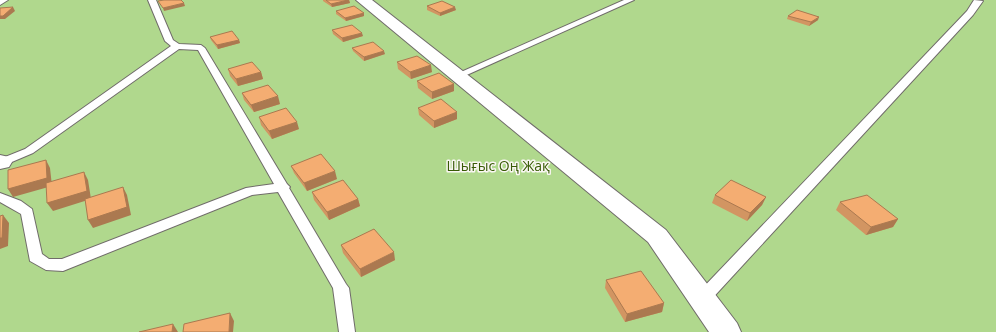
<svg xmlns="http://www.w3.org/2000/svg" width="996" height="332" font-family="'Open Sans',sans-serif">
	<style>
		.green { fill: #b0d88d }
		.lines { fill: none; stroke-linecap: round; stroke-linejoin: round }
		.lane-casing { stroke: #706c6a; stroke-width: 2 }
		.street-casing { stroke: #706c6a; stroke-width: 2 }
		.lane { fill: #fff; fill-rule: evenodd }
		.street { fill: #fff; fill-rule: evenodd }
		.wall { fill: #d29562 }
		.shaded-wall { fill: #ab7950 }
		.building { fill: #f4ad72; stroke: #ab7950 }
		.labels { text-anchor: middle; stroke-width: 3; stroke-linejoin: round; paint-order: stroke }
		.park-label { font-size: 14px; fill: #385b05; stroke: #faf6f3 }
	</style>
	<rect width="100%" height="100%" fill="#faf6f3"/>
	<path class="green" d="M0 0H996V332H0Z"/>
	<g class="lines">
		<defs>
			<path id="lane" d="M0 0H8L0 5Z
				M148 0H156L173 40 179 44 201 45 205 48 287 184 290 187 289 188 346 284 349 288 355 332H339L333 288 278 192 252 195 63 271 46 270 30 261 21 214 0 202V193L21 201 32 209 42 254 49 259H62L246 188 274 184 198 50 179 49 33 153 0 167V159L25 149 171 46 165 41Z
				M624 0H634L460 78 457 79 452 76Z
				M974 0 983 1 973 15 708 303 702 305 696 303 694 299 696 295 967 11Z"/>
			<path id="street" d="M356 0H372L666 230 737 323 741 332H709L648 242Z
				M0 155 9 157 12 162 9 167 0 169Z"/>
		</defs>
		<use href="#lane" class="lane-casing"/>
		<use href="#street" class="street-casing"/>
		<use href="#lane" class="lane"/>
		<use href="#street" class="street"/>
	</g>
	<path class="wall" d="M323 0H349L350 3 332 7 323 1Z
		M427 6 456 10 440 16 427 10Z
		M336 11 364 16 346 21 336 14Z
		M788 16 818 20 809 26 787 19Z
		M332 30 363 36 343 42 333 34Z
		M210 37 239 40 240 43 218 49 211 40Z
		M352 48 385 54 364 61 353 51Z
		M397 62 432 72 411 79 398 69Z
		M228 69 261 72 263 79 238 86 230 76Z
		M417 81 454 91 432 99 418 88Z
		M242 93 280 104 254 112 244 100Z
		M418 108 457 119 434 128 419 115Z
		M259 117 299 129 272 139 261 125Z
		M291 166 337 179 307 191 294 173Z
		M312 192 358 199 360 206 329 220 314 200Z
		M715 195 766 197 762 205 747 221 712 203Z
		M840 202 898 219 893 227 866 235 836 210Z
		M341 245 395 260 361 277 343 253Z
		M606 280 664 303 662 312 625 322 605 288Z"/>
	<path class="shaded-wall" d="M348 0H349L350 3 332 7 331 4Z
		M184 3 185 6 164 11 163 8Z
		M13 7 15 11 5 19H0V16Z
		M455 7 456 10 440 16V13Z
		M364 13V16L346 21 345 18Z
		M819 17 818 20 809 26 811 22Z
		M362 33 363 36 343 42 342 38Z
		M239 40 240 43 218 49 217 45Z
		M384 51 385 54 364 61V57Z
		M431 65 432 72 411 79 410 72Z
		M261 72 263 79 238 86 236 79Z
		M454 84V91L432 99V92Z
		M278 96 280 104 254 112 251 105Z
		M457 112V119L434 128V121Z
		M297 122 299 129 272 139 269 131Z
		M46 160 50 168 52 186 13 197 8 189Z
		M335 171 337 179 307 191 304 183Z
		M84 172 88 180 91 199 53 211 47 203Z
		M123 187 127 195 131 215 93 228 88 220Z
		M766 197 762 205 747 221 750 213Z
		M358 199 360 206 329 220 327 212Z
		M3 215 9 223 8 246 0 249V238Z
		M898 219 893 227 866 235 871 227Z
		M394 252 395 260 361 277 360 269Z
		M664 303 662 312 625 322 627 314Z
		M230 313 234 321 233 332H229Z
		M173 324 178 332H172Z"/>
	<path class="building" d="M164 0H181L184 3 163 8 158 1Z
		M326 0H348L331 4Z
		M442 1 455 7 440 13 427 6Z
		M354 6 364 13 345 18 336 11Z
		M13 7 3 16H0V8Z
		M797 10 819 17 811 22 788 16Z
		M352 25 362 33 342 38 332 30Z
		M232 31 239 40 217 45 210 37Z
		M373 42 384 51 364 57 352 48Z
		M417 56 431 65 410 72 397 62Z
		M252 62 261 72 236 79 228 69Z
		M439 73 454 84 432 92 417 81Z
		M268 85 278 96 251 105 242 93Z
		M441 99 457 112 434 121 418 108Z
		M286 108 297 122 269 131 259 117Z
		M321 154 335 171 304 183 291 166Z
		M46 160 47 178 8 189V170Z
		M84 172 87 191 47 203 46 183Z
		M343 180 358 199 327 212 312 192Z
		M731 180 766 197 750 213 715 195Z
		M123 187 127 207 88 220 85 199Z
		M867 195 898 219 871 227 840 202Z
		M3 215 2 238H0V216Z
		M374 229 394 252 360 269 341 245Z
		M641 271 664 303 627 314 606 280Z
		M230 313 229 332H183L184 324Z
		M173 324 172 332H139Z"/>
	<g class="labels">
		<g class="park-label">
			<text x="498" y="171">Шығыс Оң Жақ</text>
		</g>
	</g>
</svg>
